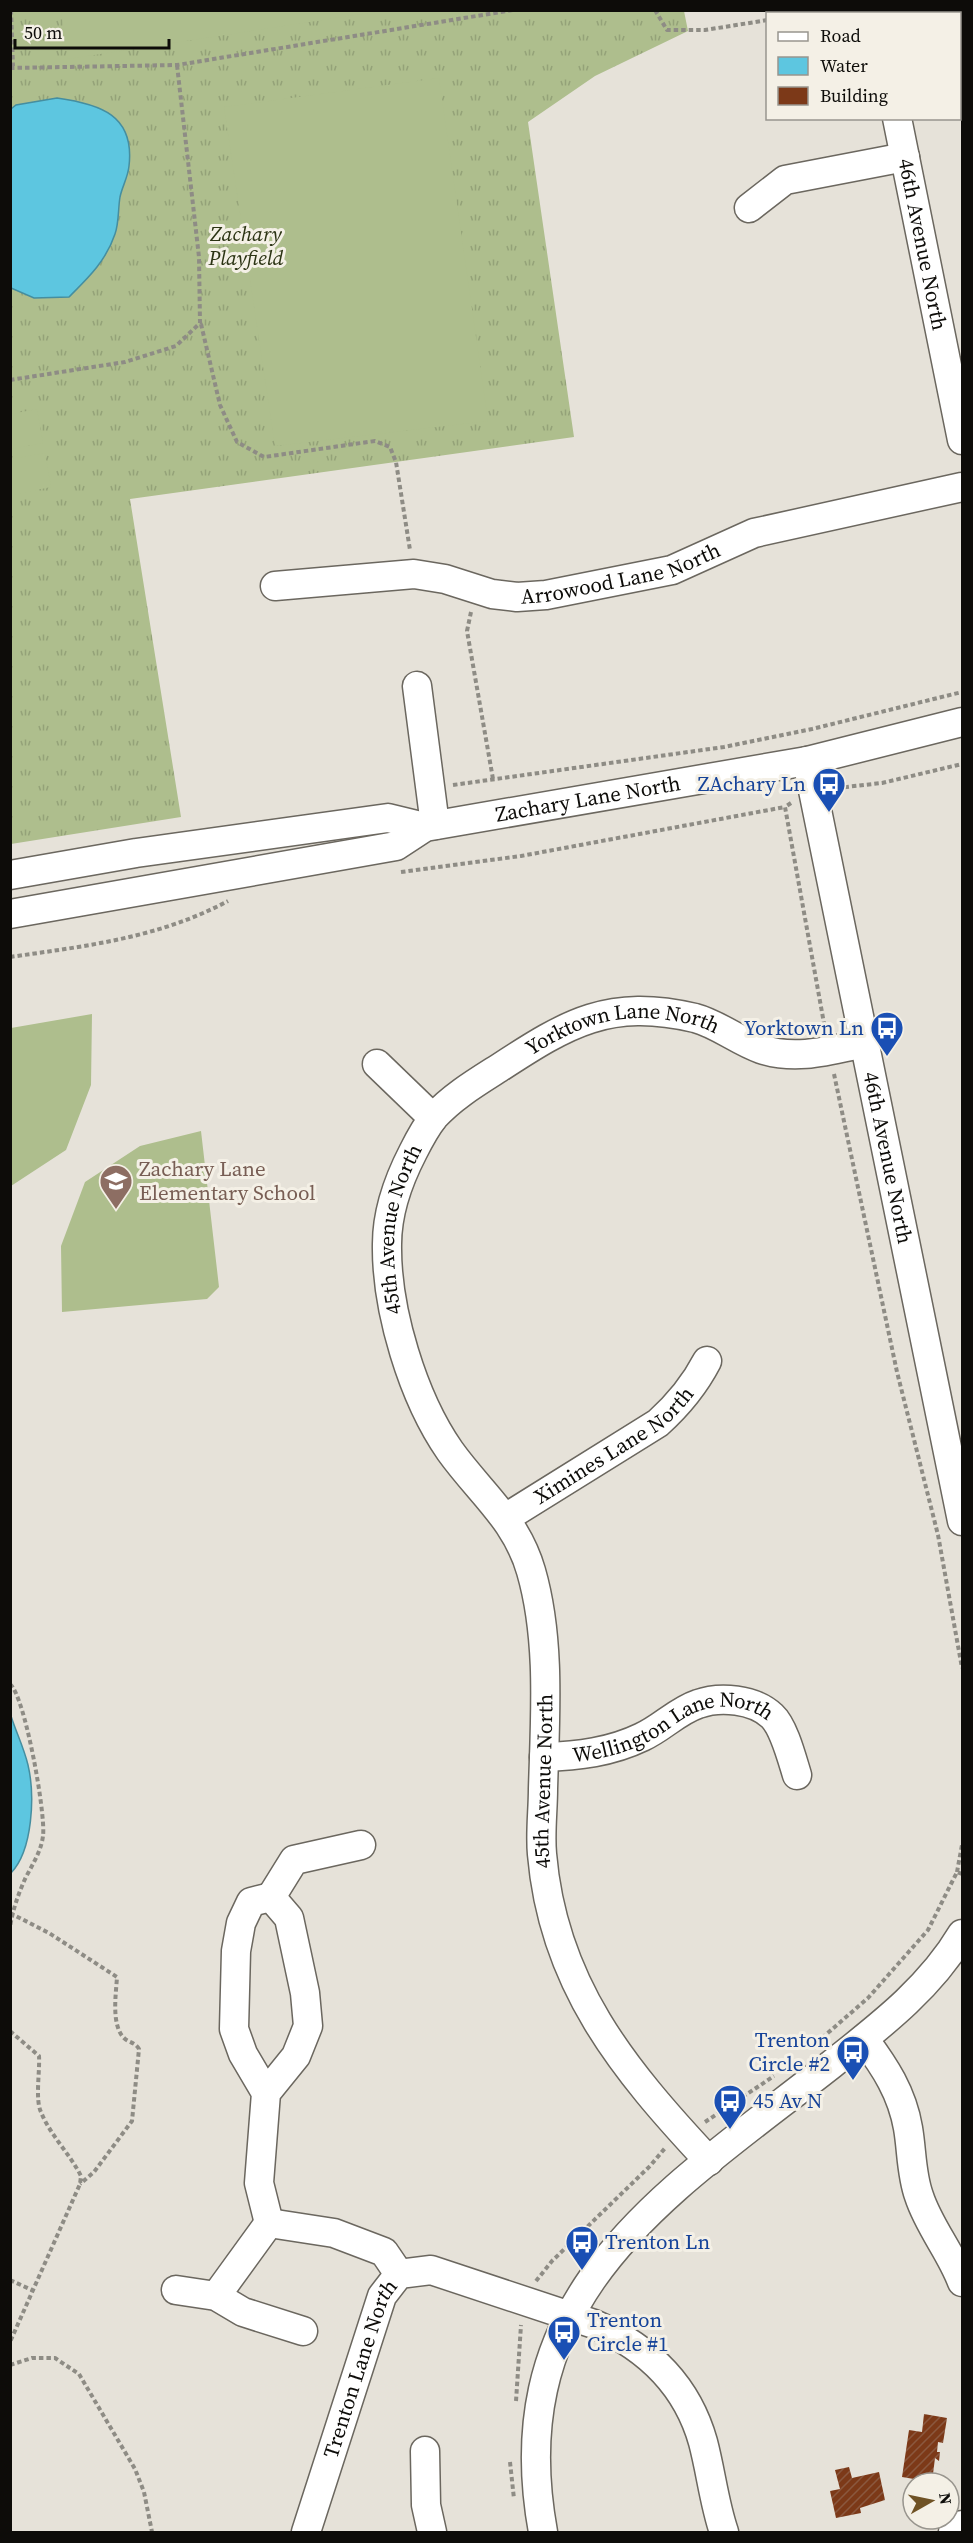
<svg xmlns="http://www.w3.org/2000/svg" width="973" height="2543" font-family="'Source Serif 4',serif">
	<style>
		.grass { fill: url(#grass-tufts) }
		.garden { fill: #aebe8d }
		.water { fill: #5dc6e0; stroke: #458ea0; stroke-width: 1.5 }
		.building { fill: url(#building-hatch) }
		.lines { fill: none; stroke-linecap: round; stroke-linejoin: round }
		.minor-casing { stroke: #6b675f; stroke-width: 31 }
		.path { stroke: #8e8c85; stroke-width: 4; stroke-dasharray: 4.5 3; stroke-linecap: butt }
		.minor { stroke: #fff; stroke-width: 28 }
		.labels { text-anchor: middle; stroke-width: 6; stroke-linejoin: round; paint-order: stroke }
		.park-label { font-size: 21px; font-style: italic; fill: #2b3313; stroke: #f4f0e6 }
		.street-label { font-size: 21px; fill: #0d0c09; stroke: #f4f0e6 }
		.transit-label { font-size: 21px; fill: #164399; stroke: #f4f0e6; text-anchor: end }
		.education-label { font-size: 21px; fill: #785e54; stroke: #f4f0e6; text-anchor: start }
	</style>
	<defs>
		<pattern id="grass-tufts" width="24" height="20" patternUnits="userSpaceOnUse" patternTransform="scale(1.5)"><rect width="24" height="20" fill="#aebe8d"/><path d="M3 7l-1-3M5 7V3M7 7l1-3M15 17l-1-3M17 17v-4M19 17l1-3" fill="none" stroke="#94a278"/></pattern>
		<pattern id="building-hatch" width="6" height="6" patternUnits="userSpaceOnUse" patternTransform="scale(1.5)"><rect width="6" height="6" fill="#7c3918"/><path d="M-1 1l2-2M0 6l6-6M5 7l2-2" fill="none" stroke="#8a583f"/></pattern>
	</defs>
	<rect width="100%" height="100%" fill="#e6e2d9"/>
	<path class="grass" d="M11 11H684L688 31 595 76 528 122 574 437 130 499 181 817 11 844Z"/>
	<path class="garden" d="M61 10H381V11L68 59Z
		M439 78 488 421 275 446 224 107Z
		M37 409 43 443 11 449V414Z
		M45 453 51 487 11 495V459Z
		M92 1014 91 1085 66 1150 11 1186V1028Z
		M201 1131 219 1287 207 1299 62 1312 61 1246 85 1182 140 1146Z"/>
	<path class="water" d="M57 98C100 104 135 115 129 166 128 177 122 187 120 197 118 209 119 223 115 234 106 261 88 278 69 297L34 298 11 288V109L16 105Z
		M11 1716C16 1732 24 1748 28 1765 35 1795 33 1850 11 1873Z"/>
	<path class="building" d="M924 2414 947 2418 943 2443 938 2442 937 2452H940L939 2461 935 2458 932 2482 902 2477 909 2430 922 2432Z
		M849 2467 852 2478 879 2472 885 2500 860 2508 861 2513 836 2518 830 2491 840 2489 835 2470Z"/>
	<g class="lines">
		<defs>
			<g id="minor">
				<path d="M876 10 877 14"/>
				<path id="s1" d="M897 118 962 440"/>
				<path d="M749 208 785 180 905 157"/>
				<path id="s2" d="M275 586 414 574 445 579 492 594 517 597 546 595 672 570 754 533 962 487"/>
				<path d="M417 686 435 825"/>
				<path id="s3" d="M807 761 962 1521"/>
				<path d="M10 875 136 853 388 818 425 827"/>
				<path id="s4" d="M10 914 396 846 425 827 807 761 962 722"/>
				<path d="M377 1064 433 1118"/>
				<path id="s5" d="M507 1517 658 1423C679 1404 694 1386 707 1361"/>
				<path id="s6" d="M544 1757C578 1756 611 1752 642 1737 662 1728 677 1711 698 1704 720 1696 754 1699 772 1716 784 1727 792 1759 797 1775"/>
				<path d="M271 1897 294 1860 361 1845"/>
				<path d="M864 2039C885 2067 902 2093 908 2128 912 2151 911 2174 919 2196 929 2227 951 2252 962 2282"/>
				<path d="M266 2093 243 2054 234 2029 236 1951 241 1923 251 1902 271 1897 289 1918 305 1993 308 2026 296 2056 266 2093 259 2183 269 2223"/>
				<path id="s7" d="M709 2161C623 2069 553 1984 542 1854 540 1833 543 1810 543 1789 545 1718 551 1640 531 1571 516 1519 480 1493 450 1451 413 1398 386 1310 387 1244 387 1211 398 1181 413 1152 419 1140 426 1127 434 1117 452 1097 477 1082 499 1068 568 1023 609 998 695 1018 718 1024 738 1041 761 1049 796 1061 831 1050 865 1043"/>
				<path d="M269 2223 334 2233 384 2252 399 2274"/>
				<path d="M176 2290 216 2296 243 2312 303 2331"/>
				<path d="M216 2296 269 2223"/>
				<path d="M425 2451 426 2505 432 2532"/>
				<path id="s8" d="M306 2532 382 2296 399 2274 431 2270 594 2324C647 2347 687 2385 703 2442 711 2472 714 2503 724 2532"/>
				<path d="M543 2532C499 2291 667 2194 832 2064 880 2026 930 1988 962 1934"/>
				<path d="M953 2532 962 2525"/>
			</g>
		</defs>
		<use href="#minor" class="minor-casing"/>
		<path class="path" d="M11 10 13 66
			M655 10 667 30H705L768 20
			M805 14 824 10
			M10 68 177 65 513 10
			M201 324 220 405 237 442 264 457 375 441 390 447 396 462 410 550
			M10 380 125 362 176 346 200 323 199 257 177 65
			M471 612 467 631 493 779
			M453 785 724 747 812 729 962 692
			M837 788 882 783 962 764
			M791 803 785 807 825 1029
			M401 872 521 856 785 807
			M10 957C86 946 159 938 228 901
			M834 1074 897 1372 938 1535 962 1668
			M10 1684C25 1696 46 1815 43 1836 41 1852 32 1865 25 1879 18 1895 13 1909 10 1927
			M957 1872 962 1845
			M10 1913 49 1933 117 1977C116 1994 111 2025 124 2038 129 2043 135 2042 139 2049L132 2121 94 2172 80 2184
			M10 2031 39 2056C40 2071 35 2100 41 2112 50 2135 70 2154 81 2176L80 2184 10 2342
			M822 2038 868 1998 928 1930 957 1872 962 1874
			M705 2122 774 2076
			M10 2280 32 2290
			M536 2281 552 2261 650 2166 666 2147
			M10 2365 32 2358H55L79 2374 135 2469 144 2492 152 2532
			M516 2401 521 2325
			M510 2462 514 2499"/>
		<use href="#minor" class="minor"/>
	</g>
	<defs>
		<symbol id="bus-pin" viewBox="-11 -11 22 30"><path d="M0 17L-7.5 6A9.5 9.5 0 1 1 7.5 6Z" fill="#1a4fb4" stroke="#f4f0e6"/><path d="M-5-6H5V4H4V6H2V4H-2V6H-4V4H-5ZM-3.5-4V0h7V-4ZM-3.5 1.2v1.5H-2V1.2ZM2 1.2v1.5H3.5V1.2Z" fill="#fff"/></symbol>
		<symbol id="school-pin" viewBox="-11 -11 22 30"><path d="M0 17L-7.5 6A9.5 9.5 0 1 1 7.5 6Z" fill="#8d6e63" stroke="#f4f0e6"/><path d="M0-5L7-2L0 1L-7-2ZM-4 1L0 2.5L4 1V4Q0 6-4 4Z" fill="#fff"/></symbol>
	</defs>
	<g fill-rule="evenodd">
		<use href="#bus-pin" x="810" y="765" width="38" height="52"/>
		<use href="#bus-pin" x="868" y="1009" width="38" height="52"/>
		<use href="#school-pin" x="97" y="1162" width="38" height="52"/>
		<use href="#bus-pin" x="834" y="2033" width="38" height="52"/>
		<use href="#bus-pin" x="711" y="2082" width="38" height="52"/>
		<use href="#bus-pin" x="563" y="2223" width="38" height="52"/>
		<use href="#bus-pin" x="545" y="2313" width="38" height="52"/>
	</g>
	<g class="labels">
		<g class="park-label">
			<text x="246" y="241">Zachary<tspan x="246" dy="24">Playfield</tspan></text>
		</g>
		<g class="street-label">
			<text dy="7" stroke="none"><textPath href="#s1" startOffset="129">46th Avenue North</textPath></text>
			<text dy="7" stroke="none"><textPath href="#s2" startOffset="352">Arrowood Lane North</textPath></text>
			<text dy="7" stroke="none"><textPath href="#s4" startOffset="592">Zachary Lane North</textPath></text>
			<text dy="7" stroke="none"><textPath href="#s7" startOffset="1360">Yorktown Lane North</textPath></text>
			<text dy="7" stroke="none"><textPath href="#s3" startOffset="405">46th Avenue North</textPath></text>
			<text dy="7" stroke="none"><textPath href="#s7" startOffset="1023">45th Avenue North</textPath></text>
			<text dy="7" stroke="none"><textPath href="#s5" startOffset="129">Ximines Lane North</textPath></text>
			<text dy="7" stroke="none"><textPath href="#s6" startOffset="136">Wellington Lane North</textPath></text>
			<text dy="7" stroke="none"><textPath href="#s7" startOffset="430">45th Avenue North</textPath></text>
			<text dy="7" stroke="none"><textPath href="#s8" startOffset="172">Trenton Lane North</textPath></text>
		</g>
		<g class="transit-label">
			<text x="806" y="791">ZAchary Ln</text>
			<text x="864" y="1035">Yorktown Ln</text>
			<text x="830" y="2047">Trenton<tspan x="830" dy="24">Circle #2</tspan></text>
			<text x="753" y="2108" text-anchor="start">45 Av N</text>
			<text x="605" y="2249" text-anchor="start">Trenton Ln</text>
			<text x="587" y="2327" text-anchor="start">Trenton<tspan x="587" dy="24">Circle #1</tspan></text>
		</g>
		<g class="education-label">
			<text x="139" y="1176">Zachary Lane<tspan x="139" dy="24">Elementary School</tspan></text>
		</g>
	</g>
	<rect width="973" height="2543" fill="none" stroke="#0d0c09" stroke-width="24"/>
	<rect x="766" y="12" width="195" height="108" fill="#f4f0e6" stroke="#98958e" stroke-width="1.5"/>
	<rect x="778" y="32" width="30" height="9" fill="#ffffff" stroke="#98958e" stroke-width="1.5"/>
	<text x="820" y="42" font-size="18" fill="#0d0c09">Road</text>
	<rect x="778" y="57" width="30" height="18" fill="#5dc6e0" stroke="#98958e" stroke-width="1.5"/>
	<text x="820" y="72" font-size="18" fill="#0d0c09">Water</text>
	<rect x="778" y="87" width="30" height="18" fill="#7c3918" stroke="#98958e" stroke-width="1.5"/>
	<text x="820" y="102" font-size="18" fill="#0d0c09">Building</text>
	<g transform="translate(931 2501) rotate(81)"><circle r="28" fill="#f4f0e6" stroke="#98958e" stroke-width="1.5"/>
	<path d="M0-4.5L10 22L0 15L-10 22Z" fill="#6f5225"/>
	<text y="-9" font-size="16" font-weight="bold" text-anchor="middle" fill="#0d0c09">N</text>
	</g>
	<path d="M15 39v9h154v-9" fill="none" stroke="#0d0c09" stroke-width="3"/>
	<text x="24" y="39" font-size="18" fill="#0d0c09" stroke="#f4f0e6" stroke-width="4.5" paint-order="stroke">50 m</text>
</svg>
